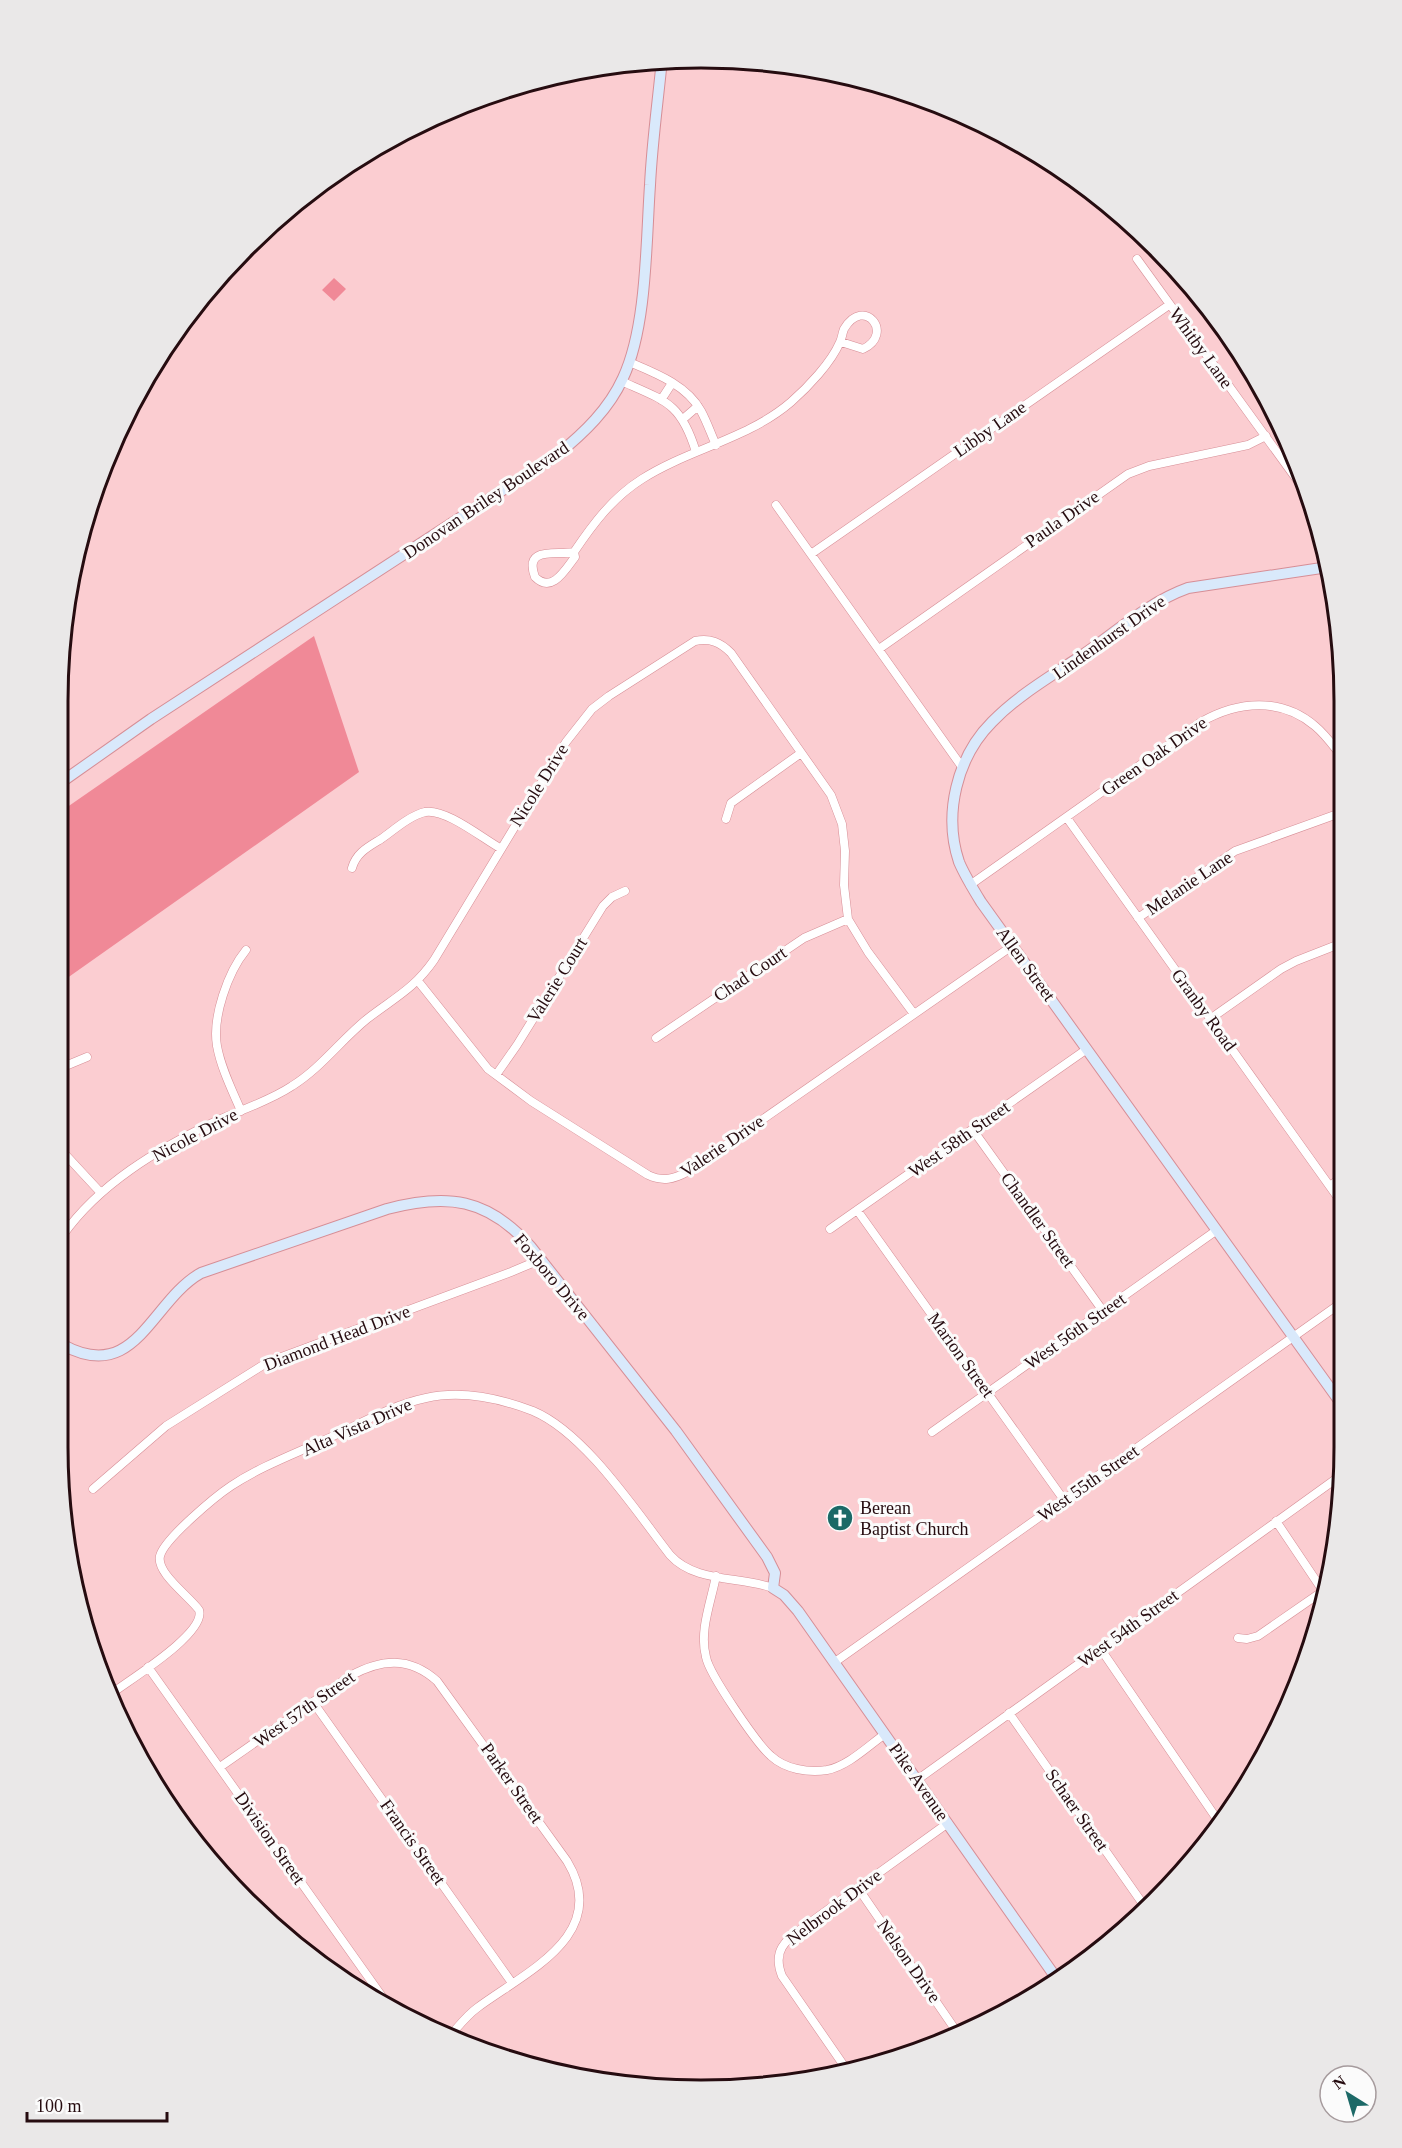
<svg xmlns="http://www.w3.org/2000/svg" width="1402" height="2148" font-family="'Times New Roman',serif">
	<style>
		.green { fill: #f08997 }
		.lines { fill: none; stroke-linecap: round; stroke-linejoin: round }
		.street-casing { stroke: #d68e96; stroke-width: 9 }
		.secondary-casing { stroke: #d68e96; stroke-width: 12 }
		.street { stroke: #fff; stroke-width: 8 }
		.secondary { stroke: #d9e9fb; stroke-width: 10 }
		.labels { text-anchor: middle; stroke-width: 6; stroke-linejoin: round; paint-order: stroke }
		.street-label { font-size: 18px; fill: #260c10; stroke: #fbfbfb }
		.poi-label { font-size: 18px; fill: #260c10; stroke: #fbfbfb; text-anchor: start }
		.rim { fill: none; stroke: #260c10; stroke-width: 3 }
	</style>
	<rect width="100%" height="100%" fill="#fbcdd1"/>
	<path class="green" d="M334 278 346 289 334 301 322 290Z
		M314 636 359 772 63 981V810Z"/>
	<g class="lines">
		<defs>
			<path id="street" d="M1137 259 1308 495
				M629 362C655 373 687 385 701 411 707 422 711 434 716 445
				M621 381C666 401 681 403 696 452
				M661 400 672 383
				M683 419 698 406
				M776 505 962 767
				M574 552C558 556 523 545 535 577 552 594 565 570 575 557L574 552C593 524 612 498 642 479 689 449 748 439 791 402 808 387 831 363 840 342 842 338 842 334 844 329 864 295 895 334 863 349L841 342
				M811 554 1169 305
				M879 649 1128 474 1149 466 1248 445 1266 436
				M1067 818 1341 1202
				M726 819 731 803 801 753
				M352 868C356 853 368 847 381 839 394 830 409 816 425 812 445 808 482 838 500 848
				M970 885 1201 722C1238 701 1281 697 1315 726 1326 735 1334 747 1343 758
				M1138 918 1235 851 1343 812
				M418 981 488 1069 531 1101 648 1175C663 1182 674 1179 687 1172L1012 946
				M1210 1019 1281 969 1296 961 1342 943
				M656 1038 804 938 848 919
				M63 1067 87 1057
				M496 1075 517 1045 603 906 612 897 625 891
				M241 1111C232 1090 221 1068 217 1046 212 1017 228 972 246 950
				M973 1130 1103 1311
				M63 1152 101 1193
				M1330 1186 1341 1178
				M857 1210 1064 1500
				M830 1229 1087 1049
				M63 1235C99 1184 158 1149 214 1122 240 1110 268 1102 292 1086 321 1068 341 1040 367 1019 394 998 414 989 434 960L566 742 592 709 609 696 695 641C710 638 720 642 731 653L831 795 842 824 845 851 844 885 848 919 868 952 914 1014
				M932 1432 1217 1230
				M93 1489 166 1426 268 1362 511 1272 530 1264 538 1257
				M1276 1521 1323 1591
				M716 1576C711 1602 699 1631 706 1657 709 1674 757 1744 771 1756 785 1769 808 1773 827 1770 848 1766 868 1746 885 1734
				M1238 1638 1247 1639 1258 1636 1323 1591
				M1100 1648 1221 1825
				M835 1662 1341 1303
				M148 1667 391 2009
				M111 1694C129 1680 207 1633 199 1610 189 1596 156 1573 160 1556 164 1539 216 1496 231 1486 261 1466 297 1453 329 1438 360 1424 392 1405 426 1398 461 1390 499 1398 533 1411 585 1433 635 1510 670 1555 695 1583 740 1576 773 1588
				M313 1702 512 1983
				M1009 1713 1145 1907
				M220 1767 350 1676C381 1659 409 1656 437 1681L567 1861C612 1935 525 1972 477 2008 466 2016 458 2027 448 2038
				M917 1780 1340 1476
				M858 1888 959 2035
				M849 2073 782 1976C771 1948 788 1939 808 1924L948 1823"/>
			<path id="secondary" d="M1328 567 1188 588C1149 602 1117 631 1084 654 1053 675 1018 695 992 722 957 757 943 814 959 862 965 876 973 889 981 902L1340 1402
				M63 781 151 719 558 454C584 433 609 409 623 378 647 327 646 242 650 185 652 143 658 101 662 59
				M63 1345C136 1385 151 1301 201 1273L387 1209C447 1193 488 1198 531 1247L676 1431 767 1557 775 1573 773 1588 784 1595 798 1611 1059 1982"/>
		</defs>
		<use href="#street" class="street-casing"/>
		<use href="#secondary" class="secondary-casing"/>
		<use href="#street" class="street"/>
		<use href="#secondary" class="secondary"/>
	</g>
	<defs>
		<symbol id="church-disc" viewBox="-11 -11 22 22"><circle r="9.5" fill="#1c6967" stroke="#fbfbfb"/><path d="M-1.2-6h2.4v3.5h3.3v2.4h-3.3V6h-2.4V-.1h-3.3v-2.4h3.3Z" fill="#fff"/></symbol>
	</defs>
	<g fill-rule="evenodd">
		<use href="#church-disc" x="825" y="1503" width="30" height="30"/>
	</g>
	<g class="labels">
		<g class="street-label">
			<text transform="translate(1201 348) rotate(54)" y="6">Whitby Lane</text>
			<text transform="translate(990 429) rotate(-35)" y="6">Libby Lane</text>
			<text transform="translate(486 500) rotate(-34)" y="6">Donovan Briley Boulevard</text>
			<text transform="translate(1062 519) rotate(-35)" y="6">Paula Drive</text>
			<text transform="translate(1109 637) rotate(-35)" y="6">Lindenhurst Drive</text>
			<text transform="translate(1154 756) rotate(-35)" y="6">Green Oak Drive</text>
			<text transform="translate(539 785) rotate(-58)" y="6">Nicole Drive</text>
			<text transform="translate(1189 883) rotate(-34)" y="6">Melanie Lane</text>
			<text transform="translate(1026 964) rotate(54)" y="6">Allen Street</text>
			<text transform="translate(750 974) rotate(-34)" y="6">Chad Court</text>
			<text transform="translate(557 980) rotate(-58)" y="6">Valerie Court</text>
			<text transform="translate(1204 1010) rotate(54)" y="6">Granby Road</text>
			<text transform="translate(195 1135) rotate(-28)" y="6">Nicole Drive</text>
			<text transform="translate(959 1139) rotate(-35)" y="6">West 58th Street</text>
			<text transform="translate(722 1146) rotate(-34)" y="6">Valerie Drive</text>
			<text transform="translate(1038 1220) rotate(54)" y="6">Chandler Street</text>
			<text transform="translate(552 1277) rotate(50)" y="6">Foxboro Drive</text>
			<text transform="translate(1075 1331) rotate(-35)" y="6">West 56th Street</text>
			<text transform="translate(337 1338) rotate(-21)" y="6">Diamond Head Drive</text>
			<text transform="translate(961 1355) rotate(54)" y="6">Marion Street</text>
			<text transform="translate(357 1427) rotate(-24)" y="6">Alta Vista Drive</text>
			<text transform="translate(1088 1483) rotate(-35)" y="6">West 55th Street</text>
			<text transform="translate(1128 1628) rotate(-36)" y="6">West 54th Street</text>
			<text transform="translate(304 1709) rotate(-35)" y="6">West 57th Street</text>
			<text transform="translate(919 1782) rotate(55)" y="6">Pike Avenue</text>
			<text transform="translate(512 1783) rotate(55)" y="6">Parker Street</text>
			<text transform="translate(1077 1810) rotate(55)" y="6">Schaer Street</text>
			<text transform="translate(270 1838) rotate(55)" y="6">Division Street</text>
			<text transform="translate(413 1842) rotate(55)" y="6">Francis Street</text>
			<text transform="translate(834 1907) rotate(-37)" y="6">Nelbrook Drive</text>
			<text transform="translate(909 1961) rotate(55)" y="6">Nelson Drive</text>
		</g>
		<g class="poi-label">
			<text x="860" y="1514">Berean<tspan x="860" dy="21">Baptist Church</tspan></text>
		</g>
	</g>
	<path d="M0 0H1402V2148H0ZM701 68H701A633 633 0 0 1 1334 701V1447A633 633 0 0 1 701 2080H701A633 633 0 0 1 68 1447V701A633 633 0 0 1 701 68Z" fill="#eae8e8" fill-rule="evenodd"/>
	<path class="rim" d="M701 68H701A633 633 0 0 1 1334 701V1447A633 633 0 0 1 701 2080H701A633 633 0 0 1 68 1447V701A633 633 0 0 1 701 68Z"/>
	<g transform="translate(1348 2094) rotate(323)"><circle r="28" fill="#fbfbfb" stroke="#a69b9d" stroke-width="1.5"/>
	<path d="M0-4.5L10 22L0 15L-10 22Z" fill="#1c6967"/>
	<text y="-9" font-size="16" font-weight="bold" text-anchor="middle" fill="#260c10">N</text>
	</g>
	<path d="M27 2112v9h140v-9" fill="none" stroke="#260c10" stroke-width="3"/>
	<text x="36" y="2112" font-size="18" fill="#260c10" stroke="#fbfbfb" stroke-width="4.5" paint-order="stroke">100 m</text>
</svg>
